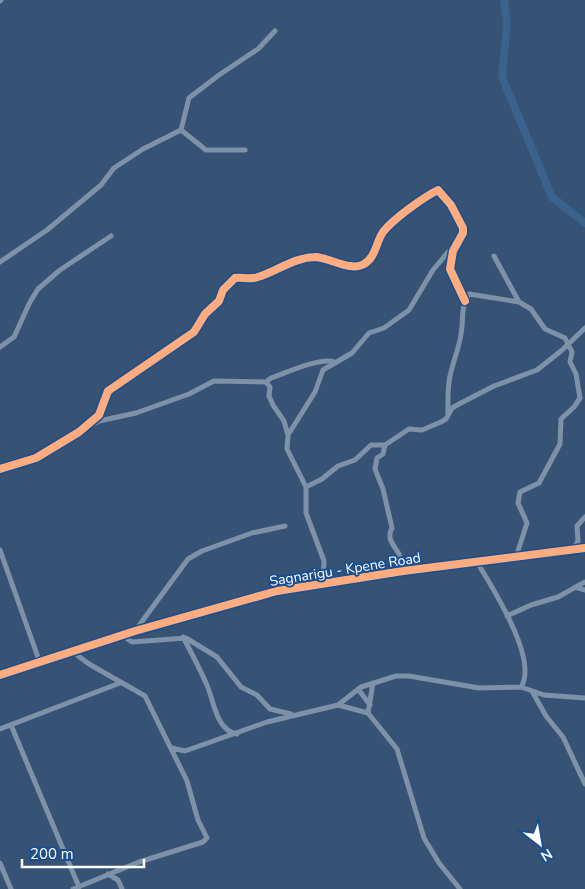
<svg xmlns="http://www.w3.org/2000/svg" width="585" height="889" font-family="'Nunito Sans',sans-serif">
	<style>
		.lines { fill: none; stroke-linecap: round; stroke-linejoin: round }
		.river { stroke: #3b618d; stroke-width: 8 }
		.street { stroke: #7d92a8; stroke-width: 5 }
		.secondary { stroke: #798da4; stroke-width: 7 }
		.cycleway-casing { stroke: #1b4f8f; stroke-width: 11 }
		.cycleway { stroke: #ffac80; stroke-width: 8 }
		.labels { text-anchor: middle; stroke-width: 4; stroke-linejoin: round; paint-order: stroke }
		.street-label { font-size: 14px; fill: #fff; stroke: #1b4f8f }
	</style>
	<rect width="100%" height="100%" fill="#365274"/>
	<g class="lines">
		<path class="river" d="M504 0 507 23 502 77 552 197 585 223"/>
		<path class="street" d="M0 1 1 0
			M181 130 206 150H245
			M494 256 519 302
			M0 262 47 230 101 185 114 168 143 149 181 130 189 98 219 75 258 49 275 31
			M0 347 14 337 30 302 38 289 60 270 111 236
			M266 382 271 378C286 373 320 357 335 362
			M448 414C448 400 447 385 451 372 454 359 459 348 461 334 464 318 460 309 469 294L519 302 531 309 545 329 565 338 572 352 570 362 576 374 580 398 574 407 561 419 560 444 539 483 520 492 518 503 527 523 516 557
			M82 430 99 421 136 413 189 394 214 381 266 382 270 387 269 396 273 405 284 421 288 435 287 449 306 487V513L324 561 323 584
			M288 435 315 392 323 370 352 353 369 333 384 328 409 310 433 270 454 245
			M0 469 36 458 79 432 99 415 108 391 194 332 205 314 219 301 223 290 235 278C243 277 250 280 258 277 277 271 295 257 316 257 330 258 352 272 364 264 376 257 376 242 383 232 393 219 424 197 438 190L451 205 463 228V233L453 251 450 269 465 301
			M306 487 322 479 338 466 355 460 371 445H385
			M573 549 578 541 577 526 585 517
			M0 550 40 663
			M477 562C492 587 539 660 521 687
			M403 571C402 566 401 559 399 554 394 545 386 539 392 528L383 489 375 469 377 458 383 454 385 445 409 429 422 430 441 422 446 419 452 408 459 404 494 386 537 370 561 351 585 328
			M575 587 585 590
			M507 616 531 605 558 597 585 582
			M135 631 188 559 202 551 252 533 285 526
			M123 636 132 642 186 638 217 657 241 687 257 695 270 709 291 714
			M183 637C191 652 199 667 206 683 214 699 215 730 237 734
			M73 652 89 664 145 696 187 781 198 820 207 838 203 842 139 862 73 889
			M358 689 370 705
			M533 693 546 716 563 737 585 784
			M338 705 368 713 397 749 424 838 439 863 460 889
			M368 713 373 683
			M11 725 79 887
			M0 729 120 683
			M172 748 185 751 267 722 338 705 361 687 396 676H409L479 688 521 687 544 695 585 698
			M0 863 11 889
			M108 874 118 880 122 889"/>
		<path class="secondary" d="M0 675 135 631 277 591 403 571 585 548"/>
		<defs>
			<path id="cycleway" d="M0 469 36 458 79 432 99 415 108 391 194 332 205 314 219 301 223 290 235 278C243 277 250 280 258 277 277 271 295 257 316 257 330 258 352 272 364 264 376 257 376 242 383 232 393 219 424 197 438 190L451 205 463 228V233L453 251 450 269 465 301
				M0 675 135 631 277 591 403 571 585 548"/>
		</defs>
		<use href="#cycleway" class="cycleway-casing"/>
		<use href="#cycleway" class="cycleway"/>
	</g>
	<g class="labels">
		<g class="street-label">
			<text transform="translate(345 569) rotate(-9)" y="5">Sagnarigu - Kpene Road</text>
		</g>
	</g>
	<g transform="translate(540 844) rotate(149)" stroke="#1b4f8f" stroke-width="4" paint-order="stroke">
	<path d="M0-4L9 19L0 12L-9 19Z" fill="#ffffff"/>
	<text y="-8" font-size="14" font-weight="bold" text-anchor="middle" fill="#ffffff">N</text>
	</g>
	<path d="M22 859v8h122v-8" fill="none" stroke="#ffffff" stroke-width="2.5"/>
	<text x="30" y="859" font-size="15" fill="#ffffff" stroke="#1b4f8f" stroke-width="4" paint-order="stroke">200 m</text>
</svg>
